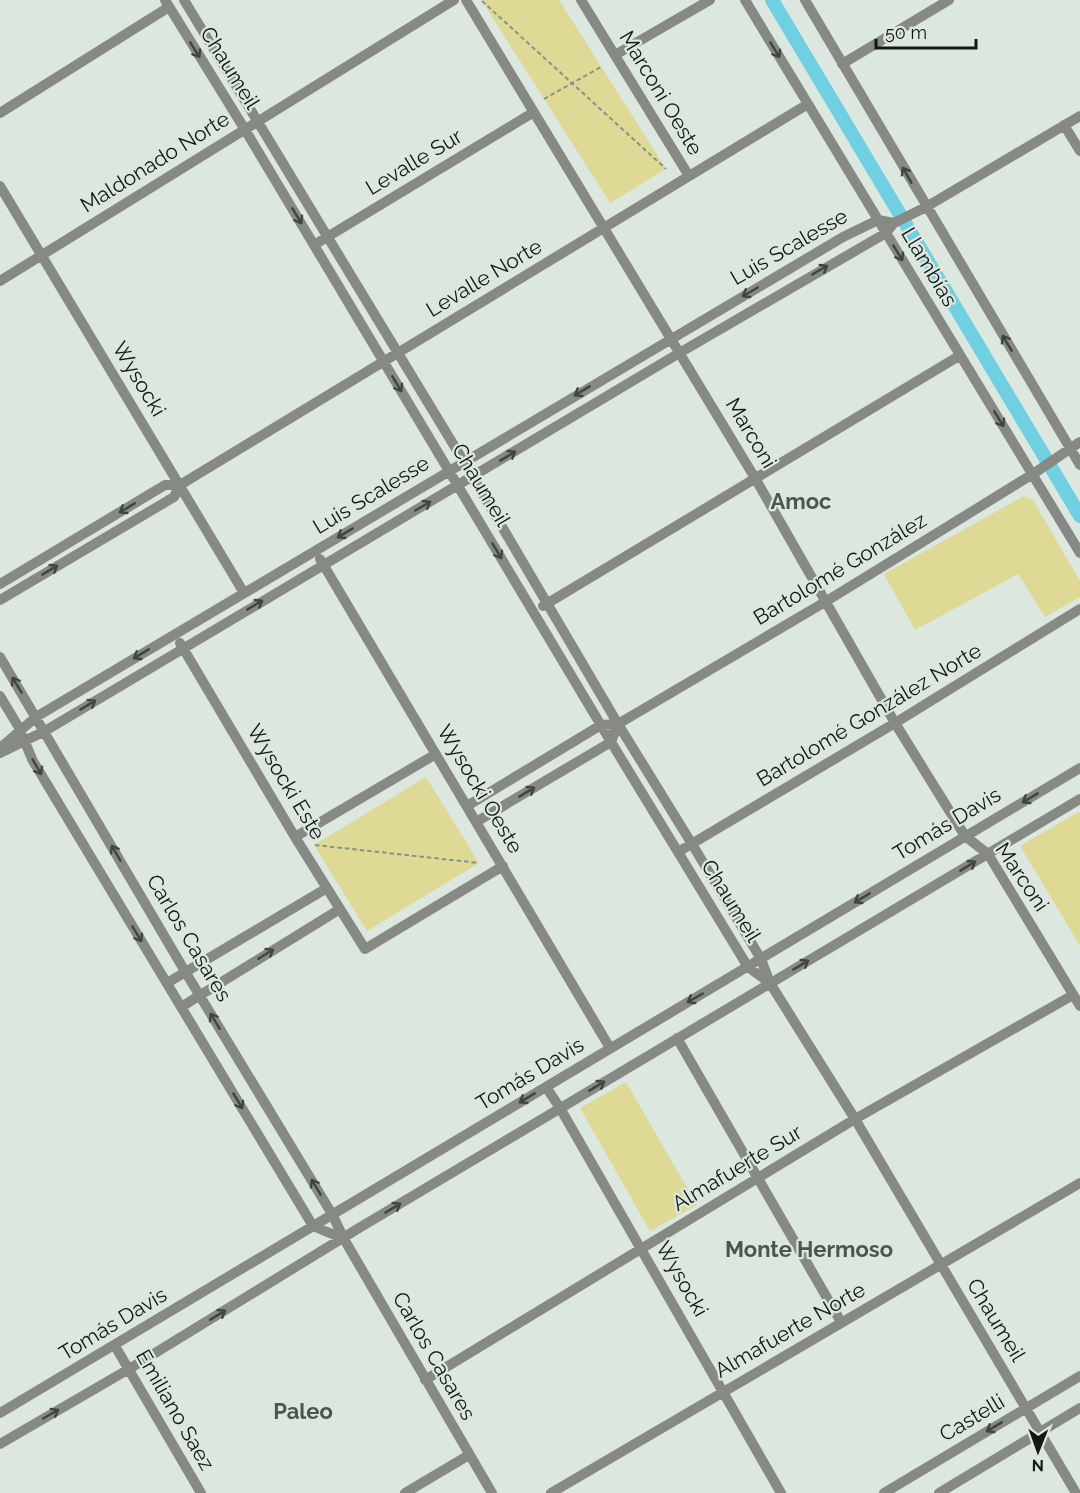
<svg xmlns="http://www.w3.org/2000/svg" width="1080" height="1493" font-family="Raleway,sans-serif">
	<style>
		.green { fill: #dfd996 }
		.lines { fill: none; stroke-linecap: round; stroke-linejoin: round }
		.canal { stroke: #70d0e2; stroke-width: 14 }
		.path { stroke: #88918b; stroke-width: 2; stroke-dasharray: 4.5 3; stroke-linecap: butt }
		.minor { stroke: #868984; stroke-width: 10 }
		.oneway { stroke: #414541 }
		.labels { text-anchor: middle; stroke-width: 4.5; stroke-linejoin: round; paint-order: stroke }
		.street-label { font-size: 21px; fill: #131815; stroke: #dbe7df }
		.neighbourhood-label { font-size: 22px; font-weight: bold; fill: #4c5650; stroke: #dbe7df }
	</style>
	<rect width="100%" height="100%" fill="#dbe7df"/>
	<path class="green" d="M485 0H559L666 169 610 203 482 1Z
		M1024 496 1033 500 1080 581V597L1045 617 1018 574 915 630 884 574Z
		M426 777 479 863 367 931 314 845Z
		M1080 811V946L1020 846Z
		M626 1082 697 1205 650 1231 580 1108Z"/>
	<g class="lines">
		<path class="canal" d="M772 0 1080 516"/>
		<path class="path" d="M482 1 666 169
			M544 99 601 67
			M315 845 479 863"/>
		<path class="minor" d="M165 0 244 128 611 742 748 967 770 983 761 959 692 844 618 724 464 462 184 0
			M466 0 755 478 895 723 965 836 988 854 1080 1006
			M581 0 689 176
			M745 0 1080 553
			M805 0 1080 465
			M615 55 710 0
			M842 64 949 0
			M0 113 169 7
			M1064 125 1080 151
			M0 186 244 593
			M314 245 534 112
			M0 281 454 0
			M320 559 610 1048
			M0 584 165 485H180L808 104
			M0 600 174 497 180 485
			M543 606 959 356
			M180 643 295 837 365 949 503 866
			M0 657 186 973 332 1214 344 1239 492 1493
			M0 696 18 726 33 761 313 1226 344 1239
			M0 748 36 717 843 237 878 220 894 223
			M0 753 45 731 681 352 886 233 894 223 926 207 1080 116
			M467 806 601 725 618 724 825 602 1033 474 1080 442
			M476 822 611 742 618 724
			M295 837 436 754
			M678 852 895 723 1080 609
			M167 983 327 888
			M770 983 855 1119 1076 1493
			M181 1007 340 909
			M677 1038 841 1322
			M546 1087 560 1108 781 1493
			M115 1346 201 1493
			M425 1380 855 1119 1073 995
			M0 1413 1080 768
			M0 1444 129 1369 359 1228 1080 799
			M405 1493 469 1455
			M551 1493 1080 1183
			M884 1493 1080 1376
			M939 1493 1080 1408"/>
	</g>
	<defs><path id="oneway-shaft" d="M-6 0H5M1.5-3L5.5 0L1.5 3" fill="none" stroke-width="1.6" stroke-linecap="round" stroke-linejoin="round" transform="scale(1.5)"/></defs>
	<g class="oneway">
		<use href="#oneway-shaft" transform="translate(195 50) rotate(58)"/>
		<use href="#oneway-shaft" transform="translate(775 50) rotate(59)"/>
		<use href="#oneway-shaft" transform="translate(907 175) rotate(-120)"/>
		<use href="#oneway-shaft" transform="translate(297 216) rotate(59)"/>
		<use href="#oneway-shaft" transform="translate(898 253) rotate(59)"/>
		<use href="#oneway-shaft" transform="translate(820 270) rotate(-30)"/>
		<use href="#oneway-shaft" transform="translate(750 292) rotate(150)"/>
		<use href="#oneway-shaft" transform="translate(1007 343) rotate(-121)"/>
		<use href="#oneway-shaft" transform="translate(397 384) rotate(59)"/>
		<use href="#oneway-shaft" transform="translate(582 391) rotate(149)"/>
		<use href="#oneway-shaft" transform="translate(999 419) rotate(58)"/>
		<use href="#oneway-shaft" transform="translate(508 456) rotate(-31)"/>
		<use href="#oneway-shaft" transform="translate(423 506) rotate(-30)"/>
		<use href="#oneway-shaft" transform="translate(127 508) rotate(149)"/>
		<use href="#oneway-shaft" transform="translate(345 533) rotate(149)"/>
		<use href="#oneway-shaft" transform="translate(497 551) rotate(59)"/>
		<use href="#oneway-shaft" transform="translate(50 570) rotate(-31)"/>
		<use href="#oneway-shaft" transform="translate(255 605) rotate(-31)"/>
		<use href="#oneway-shaft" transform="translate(141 654) rotate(149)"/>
		<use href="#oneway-shaft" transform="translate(17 685) rotate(-121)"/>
		<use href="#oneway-shaft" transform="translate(88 705) rotate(-31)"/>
		<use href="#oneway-shaft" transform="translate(37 767) rotate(60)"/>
		<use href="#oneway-shaft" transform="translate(527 792) rotate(-31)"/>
		<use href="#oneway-shaft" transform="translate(1030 798) rotate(149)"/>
		<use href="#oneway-shaft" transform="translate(116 853) rotate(-120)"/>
		<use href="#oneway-shaft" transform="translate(968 866) rotate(-31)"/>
		<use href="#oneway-shaft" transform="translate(862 898) rotate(149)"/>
		<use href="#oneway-shaft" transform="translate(137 934) rotate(59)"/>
		<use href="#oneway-shaft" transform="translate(266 954) rotate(-32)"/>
		<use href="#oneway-shaft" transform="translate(801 965) rotate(-31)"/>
		<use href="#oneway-shaft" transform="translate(695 998) rotate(150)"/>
		<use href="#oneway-shaft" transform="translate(215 1021) rotate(-121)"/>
		<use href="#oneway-shaft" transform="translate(597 1086) rotate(-31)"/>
		<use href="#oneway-shaft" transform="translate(527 1098) rotate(149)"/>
		<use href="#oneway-shaft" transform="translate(238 1101) rotate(59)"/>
		<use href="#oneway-shaft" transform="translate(316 1187) rotate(-121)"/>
		<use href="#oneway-shaft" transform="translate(393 1208) rotate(-31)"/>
		<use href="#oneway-shaft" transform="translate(218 1315) rotate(-31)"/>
		<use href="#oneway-shaft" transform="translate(51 1414) rotate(-30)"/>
		<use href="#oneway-shaft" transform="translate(994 1427) rotate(149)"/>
	</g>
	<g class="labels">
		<g class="street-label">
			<text transform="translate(230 68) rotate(58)" y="7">Chaumeil</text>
			<text transform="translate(661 93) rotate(59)" y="7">Marconi Oeste</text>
			<text transform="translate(155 162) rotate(-32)" y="7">Maldonado Norte</text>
			<text transform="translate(414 162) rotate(-31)" y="7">Levalle Sur</text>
			<text transform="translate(789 247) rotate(-30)" y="7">Luis Scalesse</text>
			<text transform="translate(929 267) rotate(59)" y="7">Llambías</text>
			<text transform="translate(484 278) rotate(-31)" y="7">Levalle Norte</text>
			<text transform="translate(139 379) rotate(59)" y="7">Wysocki</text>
			<text transform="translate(751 433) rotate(59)" y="7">Marconi</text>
			<text transform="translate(481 485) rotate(59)" y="7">Chaumeil</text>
			<text transform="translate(371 495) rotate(-31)" y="7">Luis Scalesse</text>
			<text transform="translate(840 569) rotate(-31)" y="7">Bartolomé González</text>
			<text transform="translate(869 715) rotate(-31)" y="7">Bartolomé González Norte</text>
			<text transform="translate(286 782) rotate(59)" y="7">Wysocki Este</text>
			<text transform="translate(480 789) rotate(59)" y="7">Wysocki Oeste</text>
			<text transform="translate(947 824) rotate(-31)" y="7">Tomás Davis</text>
			<text transform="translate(1022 877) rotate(56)" y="7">Marconi</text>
			<text transform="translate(731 901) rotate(58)" y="7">Chaumeil</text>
			<text transform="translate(189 938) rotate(59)" y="7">Carlos Casares</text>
			<text transform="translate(530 1074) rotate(-31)" y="7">Tomás Davis</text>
			<text transform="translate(737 1168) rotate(-31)" y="7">Almafuerte Sur</text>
			<text transform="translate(682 1279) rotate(60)" y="7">Wysocki</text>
			<text transform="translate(996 1320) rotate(59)" y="7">Chaumeil</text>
			<text transform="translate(113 1324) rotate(-31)" y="7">Tomás Davis</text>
			<text transform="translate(790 1330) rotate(-30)" y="7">Almafuerte Norte</text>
			<text transform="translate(434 1356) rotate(60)" y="7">Carlos Casares</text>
			<text transform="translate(175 1410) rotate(60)" y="7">Emiliano Saez</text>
			<text transform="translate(972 1418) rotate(-31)" y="7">Castelli</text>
		</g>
		<g class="neighbourhood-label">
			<text x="801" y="509">Amoc</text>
			<text x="809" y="1257">Monte Hermoso</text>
			<text x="303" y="1419">Paleo</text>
		</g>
	</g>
	<g transform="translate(1038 1451) rotate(181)" stroke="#dbe7df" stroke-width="4.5" paint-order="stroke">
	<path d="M0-4.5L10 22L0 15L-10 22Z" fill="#131815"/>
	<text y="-9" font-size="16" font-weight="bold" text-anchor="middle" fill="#131815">N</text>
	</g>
	<path d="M876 39v9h100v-9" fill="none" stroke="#131815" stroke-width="3"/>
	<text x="885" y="39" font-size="18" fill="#131815" stroke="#dbe7df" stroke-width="4.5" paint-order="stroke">50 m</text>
</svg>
